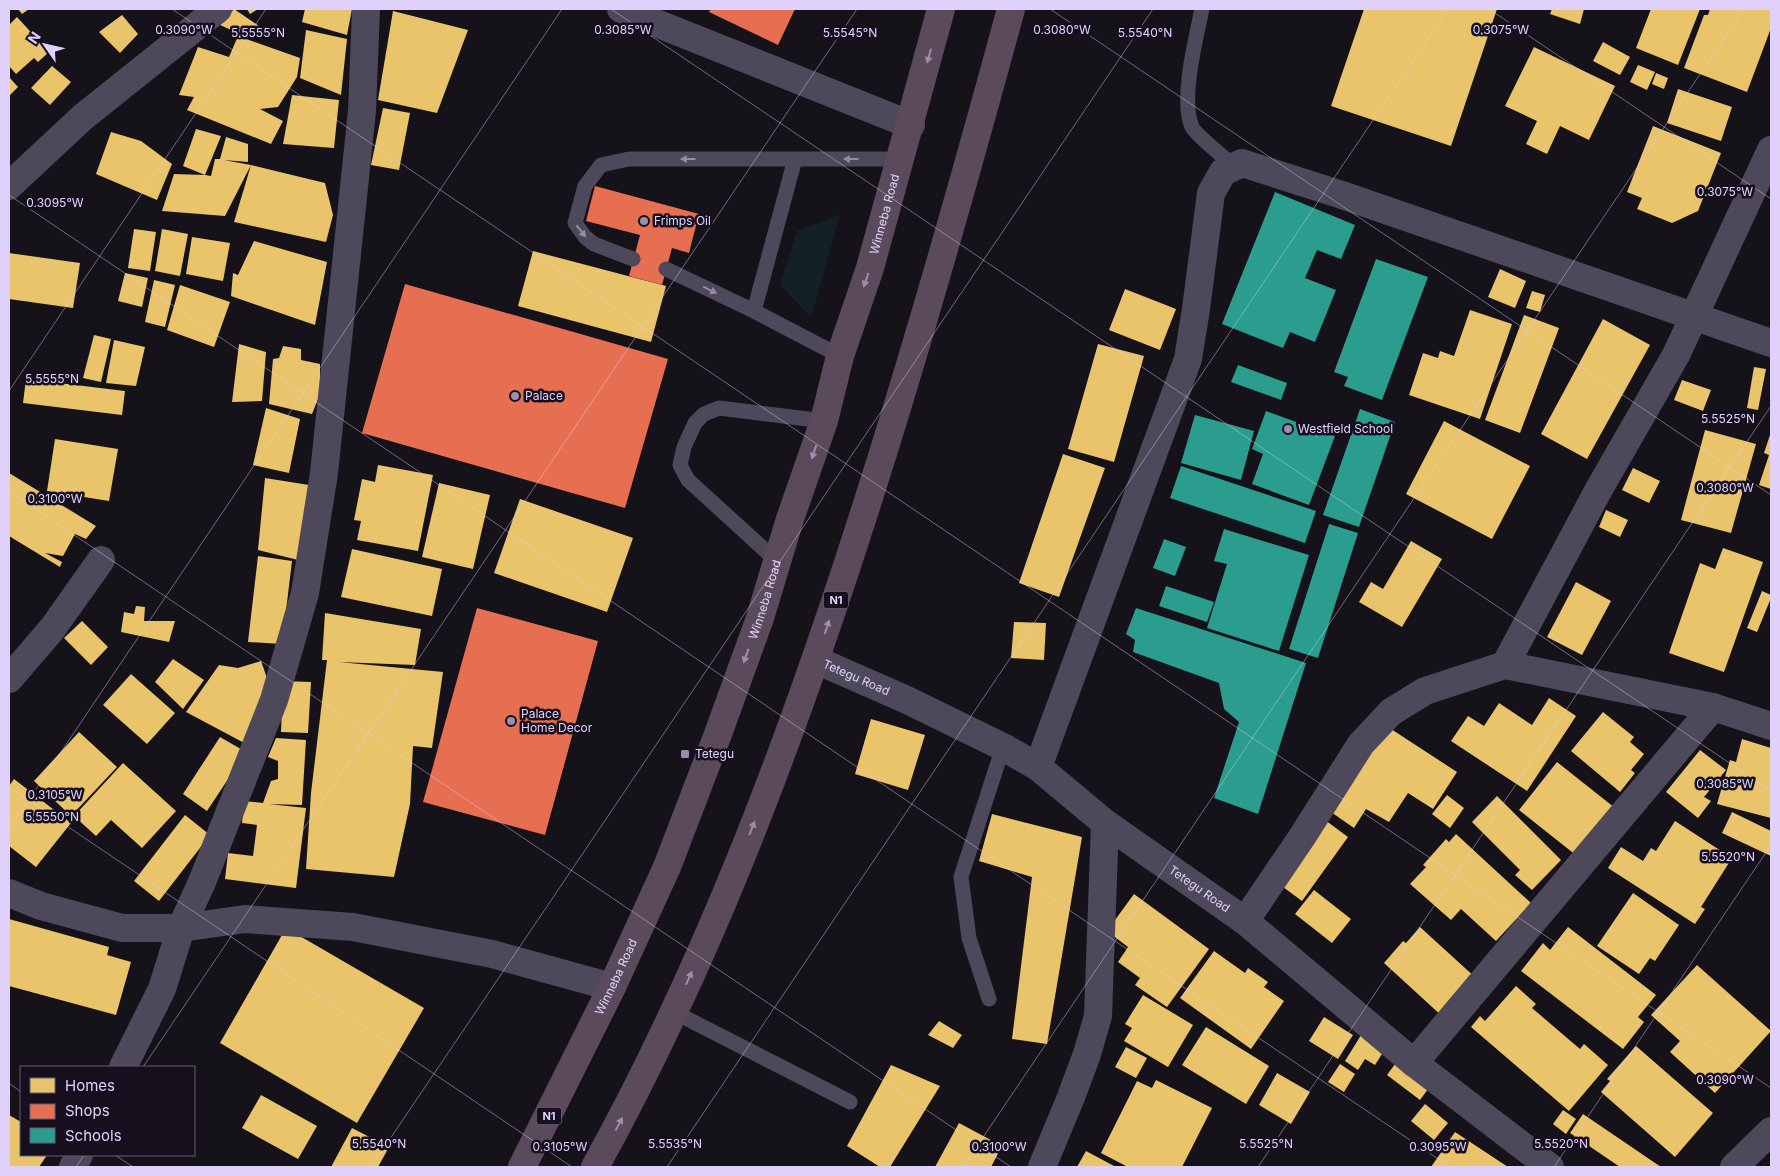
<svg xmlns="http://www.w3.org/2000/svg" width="1780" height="1176" font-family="Inter,sans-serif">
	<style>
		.green { fill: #132025 }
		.homes { fill: #e9c46a }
		.shops { fill: #e76f51 }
		.schools { fill: #2a9d8f }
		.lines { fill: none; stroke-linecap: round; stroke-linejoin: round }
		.service { stroke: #4d485a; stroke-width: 15 }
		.minor { stroke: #4d485a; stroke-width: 28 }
		.trunk { stroke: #5a4a5b; stroke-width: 28 }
		.oneway { fill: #9d8eaa }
		.oneway2 { fill: #968caa }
		.ticks { fill: none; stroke: #e0d1fa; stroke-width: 1; stroke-opacity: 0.45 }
		.poi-dot { fill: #998eac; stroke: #150f1e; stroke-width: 2 }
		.labels { text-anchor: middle; stroke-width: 5; stroke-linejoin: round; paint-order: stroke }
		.shield { fill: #150f1e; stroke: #a397b8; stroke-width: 1 }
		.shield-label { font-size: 11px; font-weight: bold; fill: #e0d1fa }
		.street-label { font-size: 12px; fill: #e0d1fa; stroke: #150f1e }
		.poi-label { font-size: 12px; fill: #e0d1fa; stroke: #150f1e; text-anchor: start }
		.ticks-label { font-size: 12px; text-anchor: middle; fill: #e0d1fa; stroke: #150f1e; stroke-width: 5; stroke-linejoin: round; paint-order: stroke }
	</style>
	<rect width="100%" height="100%" fill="#16121a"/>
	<path class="green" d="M840 214 811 317 780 285 797 231Z"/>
	<path class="homes" d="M18 9H29L22 14Z
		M234 9 259 26 251 39 220 25Z
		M247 9H258L250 14Z
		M305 9H352L347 35 302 22Z
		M1364 9H1497L1451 146 1331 106Z
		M1552 9H1584L1580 24 1550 14Z
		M1651 9H1700L1678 65 1636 48Z
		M1710 9H1771V28L1747 92 1684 68 1704 15H1708Z
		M393 11 468 30 437 113 378 100Z
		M122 15 138 34 120 53 99 32Z
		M17 17 49 52 38 62 34 58 16 74 9 66V25Z
		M306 30 347 39 341 95 300 78Z
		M238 36 300 58 297 77 278 107 260 109 283 121 271 144 187 110 194 97 179 95 198 47 229 57Z
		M1603 42 1630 57 1620 75 1593 61Z
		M1534 47 1615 86 1589 140 1560 126 1547 154 1526 144 1537 121 1505 106Z
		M1638 65 1655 72 1647 90 1630 82Z
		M52 66 71 82 50 105 31 88Z
		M1656 73 1668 78 1664 89 1652 84Z
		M9 77 18 87 9 96Z
		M1678 89 1732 107 1721 141 1667 123Z
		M292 95 339 100 334 148 283 144Z
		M383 108 410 113 399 170 371 165Z
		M1653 126 1721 153 1698 211 1672 223 1637 209 1642 198 1627 192Z
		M196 129 221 136 205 175 211 176 215 159H220L226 137 248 144V162L224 160 251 165 325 183 333 215 326 242 234 222 251 165 225 216 162 211 174 174 205 175 183 166Z
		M111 132 141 141 172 164 157 200 96 174Z
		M134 229 156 232 150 271 128 268Z
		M162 229 188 234 180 276 155 271Z
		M192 237 230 243 223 281 186 274Z
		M254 241 327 262 315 325 231 296 233 273 238 275Z
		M533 251 666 286 651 342 518 306Z
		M9 253 80 263 73 308 9 299Z
		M1500 269 1526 281 1515 308 1488 297Z
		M125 273 148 278 142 307 118 301Z
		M154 280 175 285 165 327 145 322Z
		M180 285 230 302 214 347 167 330Z
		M1125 289 1176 309 1160 350 1109 330Z
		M1532 291 1545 295 1540 312 1526 308Z
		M1470 310 1512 324 1480 419 1409 395 1423 353 1438 358 1440 351 1454 356Z
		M1524 315 1559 328 1520 433 1485 420Z
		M1603 319 1650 345 1587 459 1541 434Z
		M94 335 111 339 101 382 83 378Z
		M114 340 145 347 136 386 106 383Z
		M239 344 266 352 262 401 232 402Z
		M1098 344 1144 356 1114 462 1068 449Z
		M283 346 301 349V360L320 364V394L312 414 269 404 273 359 279 358Z
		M1754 367 1766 369 1758 410 1747 408Z
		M26 379 125 391 122 415 23 403Z
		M1682 380 1711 390 1703 411 1674 400Z
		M266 408 300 419 289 473 253 465Z
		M1444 421 1530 466 1492 539 1406 494Z
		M1705 430 1756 444 1731 533 1681 520Z
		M1771 432V489L1759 485 1769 455 1764 453Z
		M55 439 118 449 109 501 47 491Z
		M1063 454 1105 468 1059 597 1019 583Z
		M378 465 433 475 418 551 357 540 361 521 354 520 362 479 375 482Z
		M1633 468 1660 481 1649 503 1622 490Z
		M9 473 96 526 86 539 75 534 63 556 45 553 62 562 60 567 9 536Z
		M265 478 309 485 298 560 258 550Z
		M439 483 490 495 473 569 422 557Z
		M520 499 633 538 607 612 494 573Z
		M1606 510 1628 520 1620 537 1599 527Z
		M1411 541 1442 559 1402 627 1359 602 1371 582 1383 589Z
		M1723 548 1763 562 1724 672 1669 653 1700 563 1715 569Z
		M352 549 442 569 432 616 341 597Z
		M258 556 292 561 282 644 248 642Z
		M1576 582 1611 601 1582 655 1547 637Z
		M1762 591 1771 595V598L1757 632 1747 628Z
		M136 606 145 607 144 621H175L169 642 121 632 124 612 134 614Z
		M325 613 421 629 415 665 339 662 443 672 432 748 413 746 410 804 394 877 306 869 311 793 327 660H322Z
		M82 621 108 647 91 665 64 638Z
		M1014 622 1046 623 1044 660 1011 658Z
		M173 659 204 680 183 709 155 682Z
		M261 661 267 678 248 745 186 712 219 665 238 668Z
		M131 674 175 713 147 744 103 705Z
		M283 681 311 682 308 733 281 732Z
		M1549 698 1576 716 1527 791 1451 741 1468 716 1484 726 1499 703 1532 725Z
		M1603 712 1634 737 1630 742 1644 754 1631 770 1635 773 1620 792 1571 751Z
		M871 719 925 735 908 790 855 774Z
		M1388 727 1457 772 1433 809 1408 793 1389 822 1366 809 1354 828 1328 810Z
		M79 732 117 767 71 816 34 781Z
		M220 737 246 752 207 811 183 794Z
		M276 738 306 740 302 805 269 804 306 808 296 888 225 879 228 853 253 856 257 825 242 823 244 801 263 803 271 781 278 779V761L268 757Z
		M1742 739 1771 748V818L1717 804 1730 760 1736 762Z
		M1700 750 1726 770 1704 797 1711 801 1698 818 1666 792Z
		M1557 762 1615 808 1577 856 1519 810Z
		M123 763 176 811 142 848 111 820 96 836 74 816Z
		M14 779 71 823 36 867 9 846V786Z
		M1447 795 1464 808 1450 828 1432 814Z
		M1497 796 1561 860 1532 890 1515 875 1520 870 1472 822Z
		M1732 812 1771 831V856L1722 833Z
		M992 814 1082 837 1047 1044 1012 1039 1032 877 979 861Z
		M185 815 210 835 159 901 134 881Z
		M1325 820 1348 837 1302 901 1279 884Z
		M1675 821 1732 858 1701 907 1705 909 1695 924 1608 868 1621 847 1643 861 1651 848 1656 851Z
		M1456 834 1531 903 1496 941 1461 909 1451 920 1410 884 1426 867 1423 865 1446 839 1449 842Z
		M1314 890 1351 919 1332 943 1295 914Z
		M1633 893 1679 925 1655 961 1650 958 1639 974 1597 946Z
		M1134 894 1209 949 1167 1007 1135 985 1140 978 1118 962 1128 947 1107 931Z
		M9 919 109 947 107 955 131 962 116 1015 9 986Z
		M1420 927 1477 979 1443 1017 1384 963 1403 941 1406 943Z
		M1568 927 1656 995 1638 1017 1644 1022 1623 1049 1521 971 1543 943 1550 950Z
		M286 928 424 1008 357 1123 220 1043Z
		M1214 951 1245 973 1248 968 1268 982 1264 987 1284 1001 1251 1049 1180 998Z
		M1697 965 1771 1031 1715 1093 1670 1052 1680 1041 1651 1015Z
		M1516 986 1536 1004 1532 1008 1580 1049 1584 1044 1608 1065 1569 1111 1471 1027 1480 1016 1485 1021Z
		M1143 995 1193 1025 1168 1067 1124 1041 1132 1028 1125 1024Z
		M1324 1017 1353 1035 1338 1059 1309 1041Z
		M939 1021 962 1035 953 1048 928 1035Z
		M1206 1027 1269 1066 1246 1104 1182 1065Z
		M1363 1032 1387 1046 1375 1065 1365 1059 1358 1070 1345 1061Z
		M1636 1046 1713 1113 1675 1157 1601 1092 1610 1081 1607 1079Z
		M1126 1047 1147 1058 1136 1078 1115 1067Z
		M1398 1060 1431 1085 1420 1100 1387 1075Z
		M1340 1064 1355 1074 1344 1092 1328 1082Z
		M891 1065 940 1086 890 1167H880L847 1146Z
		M1277 1073 1310 1092 1291 1124 1259 1105Z
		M1156 1080 1212 1108 1182 1167H1126V1166L1101 1153 1137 1081 1152 1088Z
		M261 1095 317 1126 298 1159 242 1128Z
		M1425 1104 1448 1123 1434 1140 1411 1121Z
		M1563 1110 1576 1119 1566 1134 1553 1124Z
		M1583 1114 1661 1167H1620L1570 1133Z
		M9 1115 21 1122V1155H47L39 1167H9Z
		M959 1123 1002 1146 991 1167H935Z
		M352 1128 389 1147 378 1167H331Z
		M1455 1132 1508 1167H1431Z
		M1086 1151 1116 1167H1077Z"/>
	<path class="shops" d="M711 9H795L778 45 709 12Z
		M595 186 699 214 689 253 672 248 662 285 629 276 640 235 586 221Z
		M405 284 668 359 625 508 362 433Z
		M477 608 598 641 545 835 423 802Z"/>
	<path class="schools" d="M1275 192 1355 225 1341 259 1317 250 1305 278 1336 290 1315 342 1290 332 1283 348 1222 324Z
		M1376 259 1428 277 1382 400 1344 386 1348 377 1334 372Z
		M1238 365 1287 383 1281 400 1231 382Z
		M1360 409 1395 422 1359 527 1323 515Z
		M1266 411 1335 436 1309 505 1252 484 1263 454 1252 449Z
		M1195 415 1254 431 1241 480 1181 463Z
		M1181 466 1316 511 1305 543 1170 498Z
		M1329 524 1358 533 1318 658 1289 649Z
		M1224 529 1309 555 1279 651 1207 628 1227 564 1214 561Z
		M1164 539 1186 547 1175 576 1153 568Z
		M1166 586 1214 602 1207 622 1159 606Z
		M1136 608 1306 663 1258 814 1214 798 1239 722 1224 709 1219 683 1133 652 1135 640 1126 634Z"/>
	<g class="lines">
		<path class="service" d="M1202 9C1196 38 1180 100 1192 127 1195 134 1227 160 1235 167
			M633 259 594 244 585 237 575 223 585 186 601 165 629 159H899
			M666 269 754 311 840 356
			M754 311 795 159
			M778 562 688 480 680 465 684 447 695 423 704 414 719 408 824 421
			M989 999 969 938 961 877 1003 747
			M674 1012 850 1102"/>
		<g class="minor">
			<path d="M621 9 911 125"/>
			<path d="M9 186 83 117 218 9"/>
			<path id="s1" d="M816 660 907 700 1003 747 1038 767 1105 823 1245 921 1414 1063 1550 1167"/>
			<path d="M1505 665 1599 489 1676 355 1771 150"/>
			<path d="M9 679 52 629 101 560"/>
			<path d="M1038 767 1188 359 1196 309 1211 193 1223 172 1242 163 1342 195 1771 343"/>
			<path d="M9 893 41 906 122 928H181L245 919 353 927 492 954 612 987"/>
			<path d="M1245 921 1302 837 1361 744 1391 712 1425 691 1505 665 1713 707 1771 726"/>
			<path d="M1414 1063 1713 707"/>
			<path d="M123 1067 162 989 181 928 202 882 274 700 305 593 324 473 362 111 366 9"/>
			<path d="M73 1167 79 1155"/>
			<path d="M1042 1167 1071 1097 1087 1054 1098 1016 1105 823"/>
			<path d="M1734 1167 1771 1131"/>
		</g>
		<g class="trunk">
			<path id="s2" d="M522 1167 612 987 667 867 718 734 760 618 789 522 824 421 840 356 870 268 941 9"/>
			<path d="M595 1167C705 968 786 754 856 538 913 363 963 186 1011 9"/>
		</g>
	</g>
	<defs><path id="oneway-solid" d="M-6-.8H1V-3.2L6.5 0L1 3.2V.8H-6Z" transform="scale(1.25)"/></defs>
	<g class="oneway">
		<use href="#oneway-solid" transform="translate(929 56) rotate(105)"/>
		<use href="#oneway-solid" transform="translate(866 280) rotate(109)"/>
		<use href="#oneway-solid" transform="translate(814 452) rotate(109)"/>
		<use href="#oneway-solid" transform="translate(827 627) rotate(-72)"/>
		<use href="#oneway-solid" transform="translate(746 656) rotate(110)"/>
		<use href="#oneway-solid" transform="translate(752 828) rotate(-69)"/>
		<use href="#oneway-solid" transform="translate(689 978) rotate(-66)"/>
		<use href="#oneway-solid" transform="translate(619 1124) rotate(-62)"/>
	</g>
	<g class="oneway2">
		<use href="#oneway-solid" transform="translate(688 159) rotate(-180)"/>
		<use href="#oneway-solid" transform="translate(851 159) rotate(-180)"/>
		<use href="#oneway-solid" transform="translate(581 231) rotate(52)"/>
		<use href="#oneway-solid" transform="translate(710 290) rotate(26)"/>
	</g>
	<path class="ticks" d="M172 9 1771 1088M611 9 1771 791M1050 9 1771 495M1489 9 1771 199M9 195 1450 1167M9 391 266 9M9 491 1011 1167M9 787 572 1167M9 829 562 9M143 1067 857 9M9 1083 21 1092M115 1155 133 1167M76 1167 84 1155M371 1167 1153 9M667 1167 1448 9M963 1167 1744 9M1258 1167 1771 406M1554 1167 1771 845"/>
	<g class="poi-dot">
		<circle cx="644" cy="221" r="5"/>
		<circle cx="515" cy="396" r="5"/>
		<circle cx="1288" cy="429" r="5"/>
		<circle cx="511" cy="721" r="5"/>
		<rect x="680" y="749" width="10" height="10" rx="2.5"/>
	</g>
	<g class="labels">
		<g class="shield">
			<rect x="823.5" y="591.5" width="25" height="17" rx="4"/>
			<rect x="536.5" y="1107.5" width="25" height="17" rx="4"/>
		</g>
		<g class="shield-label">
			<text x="836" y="604">N1</text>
			<text x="549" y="1120">N1</text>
		</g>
		<g class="street-label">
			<text dy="4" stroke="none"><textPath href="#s2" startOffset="1022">Winneba Road</textPath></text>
			<text dy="4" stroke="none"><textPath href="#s2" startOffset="618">Winneba Road</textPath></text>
			<text dy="4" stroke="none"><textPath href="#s1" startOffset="44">Tetegu Road</textPath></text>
			<text dy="4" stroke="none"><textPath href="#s1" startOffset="449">Tetegu Road</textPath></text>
			<text dy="4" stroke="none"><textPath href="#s2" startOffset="212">Winneba Road</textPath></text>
		</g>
		<g class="poi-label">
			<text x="654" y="225">Frimps Oil</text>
			<text x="525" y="400">Palace</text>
			<text x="1298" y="433">Westfield School</text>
			<text x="521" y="718">Palace<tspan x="521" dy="14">Home Decor</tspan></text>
			<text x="695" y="758">Tetegu</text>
		</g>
	</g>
	<g class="ticks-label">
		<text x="184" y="34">0.3090°W</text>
		<text x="623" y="34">0.3085°W</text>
		<text x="1062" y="34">0.3080°W</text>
		<text x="1501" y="34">0.3075°W</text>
		<text x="1145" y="37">5.5540°N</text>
		<text x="258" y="37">5.5555°N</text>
		<text x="850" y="37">5.5545°N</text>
		<text x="1725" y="196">0.3075°W</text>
		<text x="55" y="207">0.3095°W</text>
		<text x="52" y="383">5.5555°N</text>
		<text x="1728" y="423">5.5525°N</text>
		<text x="1725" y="492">0.3080°W</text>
		<text x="55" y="503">0.3100°W</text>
		<text x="1725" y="788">0.3085°W</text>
		<text x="55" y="799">0.3105°W</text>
		<text x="52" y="821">5.5550°N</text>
		<text x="1728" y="861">5.5520°N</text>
		<text x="1725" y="1084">0.3090°W</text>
		<text x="379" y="1148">5.5540°N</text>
		<text x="675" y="1148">5.5535°N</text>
		<text x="1266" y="1148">5.5525°N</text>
		<text x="1561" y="1148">5.5520°N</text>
		<text x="560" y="1151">0.3105°W</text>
		<text x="999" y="1151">0.3100°W</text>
		<text x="1438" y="1151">0.3095°W</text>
	</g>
	<rect width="1780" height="1176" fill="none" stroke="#e0d1fa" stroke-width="20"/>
	<rect x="20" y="1066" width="175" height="90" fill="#150f1e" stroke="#665d76"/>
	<rect x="30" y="1078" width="25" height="15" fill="#e9c46a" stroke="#665d76"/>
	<text x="65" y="1091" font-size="15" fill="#e0d1fa">Homes</text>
	<rect x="30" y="1104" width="25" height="15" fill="#e76f51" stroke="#665d76"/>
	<text x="65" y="1116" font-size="15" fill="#e0d1fa">Shops</text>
	<rect x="30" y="1128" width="25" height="15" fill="#2a9d8f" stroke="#665d76"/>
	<text x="65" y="1141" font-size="15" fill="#e0d1fa">Schools</text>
	<g transform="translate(45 45) rotate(304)" stroke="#150f1e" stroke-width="4" paint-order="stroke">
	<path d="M0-4L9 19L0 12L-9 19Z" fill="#e0d1fa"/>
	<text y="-8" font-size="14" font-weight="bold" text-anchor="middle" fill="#e0d1fa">N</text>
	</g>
</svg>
